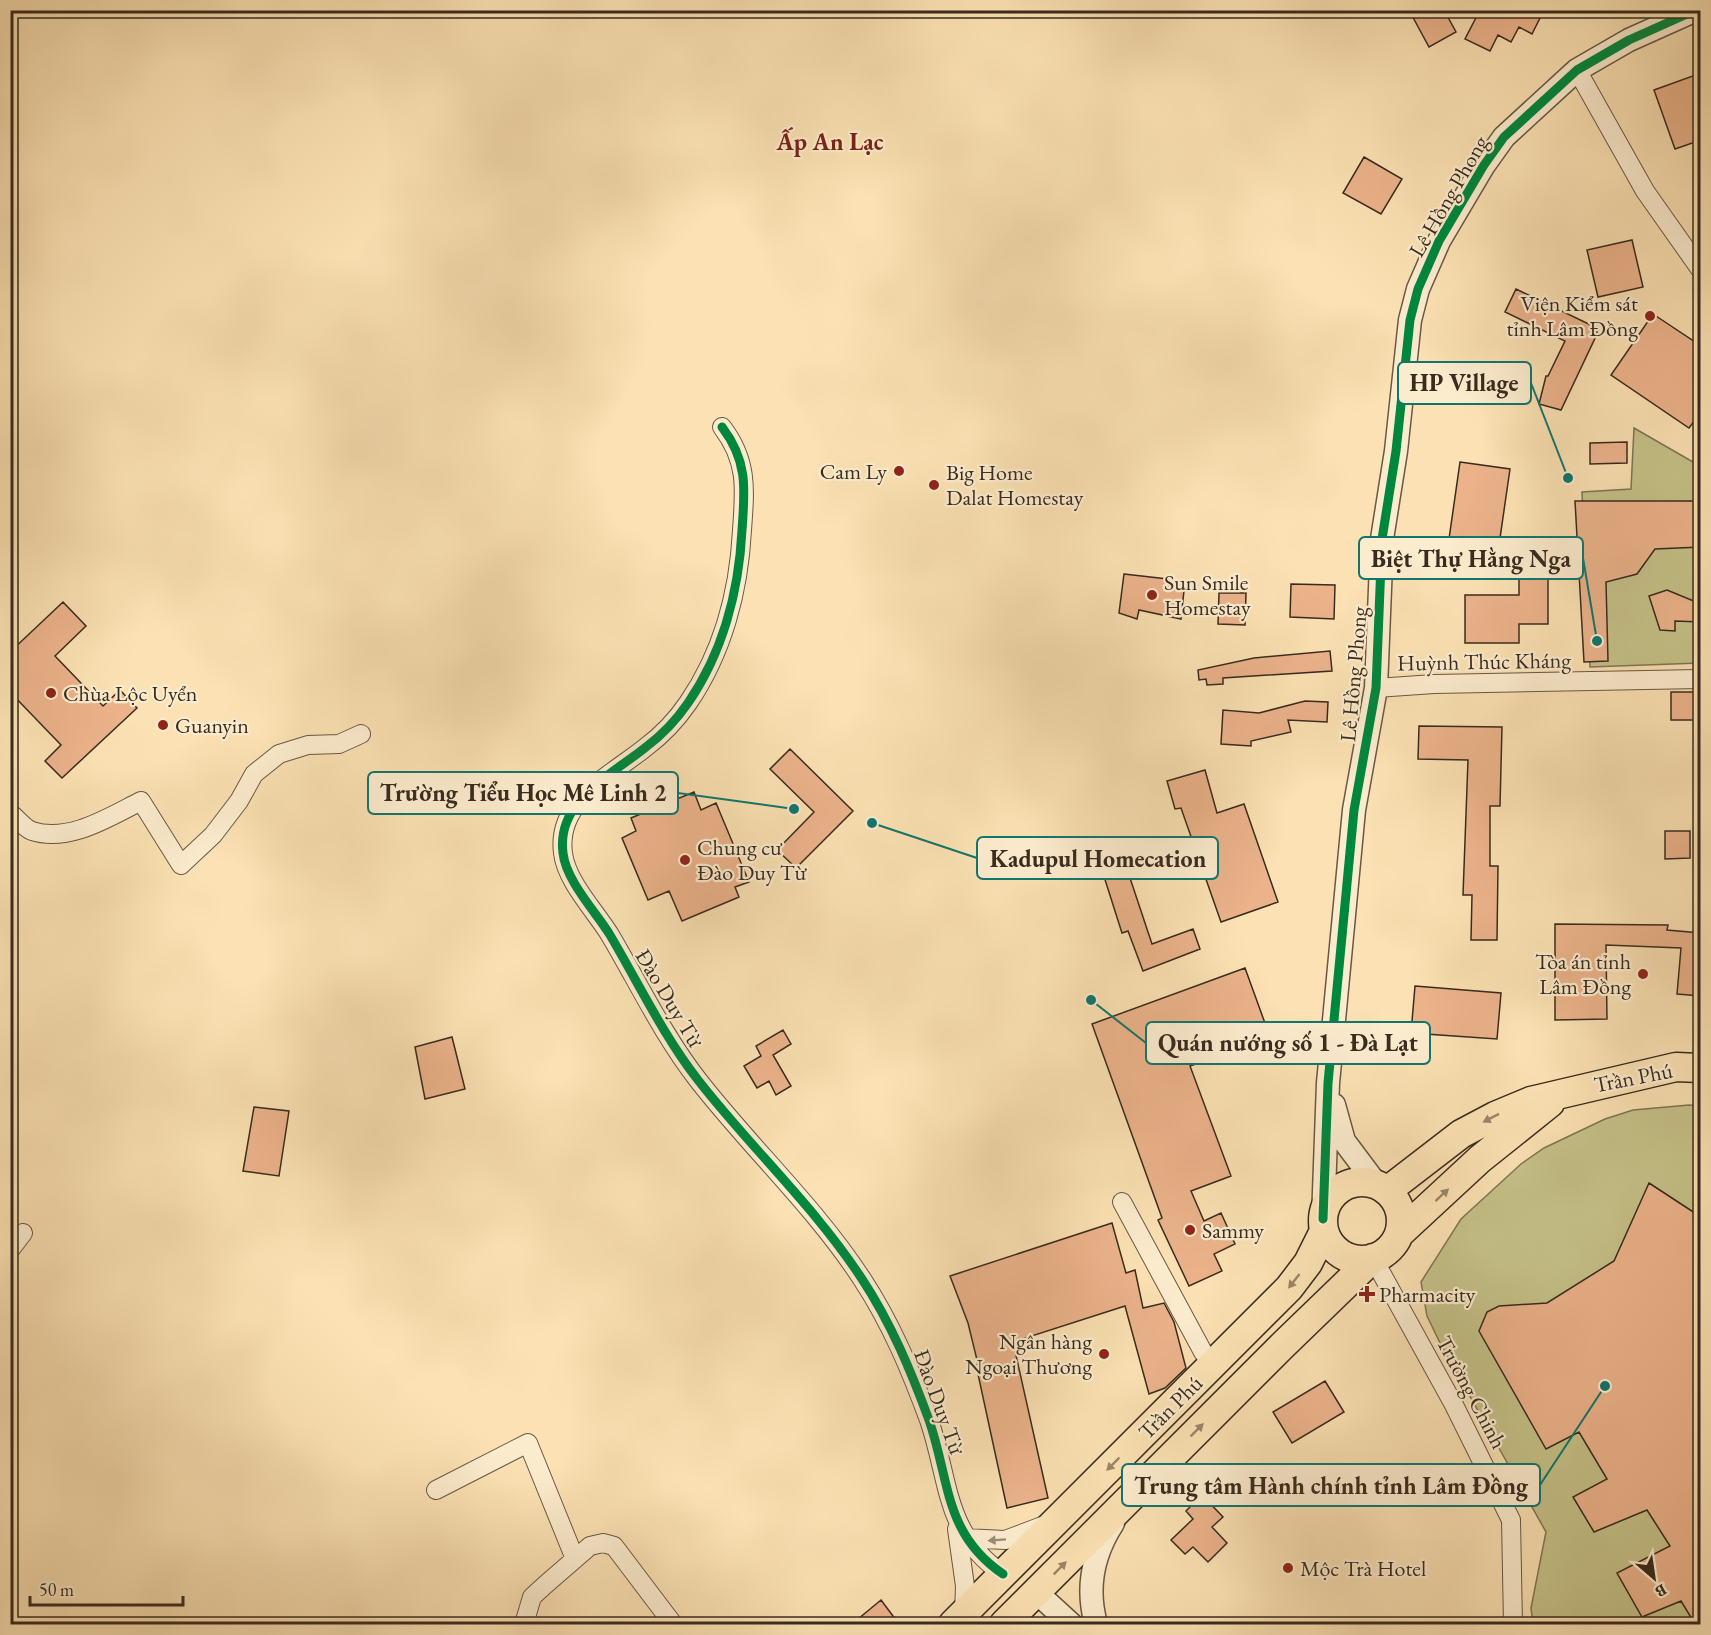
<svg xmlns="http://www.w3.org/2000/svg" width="1711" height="1635" font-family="'EB Garamond',serif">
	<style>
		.green { fill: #c5c188; stroke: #7e7654; stroke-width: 1.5 }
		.building { fill: #ecb38b; stroke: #382b1f; stroke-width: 1.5 }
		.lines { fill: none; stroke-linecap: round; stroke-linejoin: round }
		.minor-casing { stroke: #695844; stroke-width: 20 }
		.tertiary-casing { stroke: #695844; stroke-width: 25 }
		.primary-casing { stroke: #382b1f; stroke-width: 31 }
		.minor { stroke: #fcecce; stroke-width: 18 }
		.tertiary { stroke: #fcecce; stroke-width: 22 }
		.primary { stroke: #fbe1b3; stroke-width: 28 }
		.cycleway-casing { stroke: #fcecce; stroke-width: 13 }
		.cycleway { stroke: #00873e; stroke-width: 9 }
		.oneway { fill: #9a8669 }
		.oneway2 { fill: #9a8c76 }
		.poi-dot { fill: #8f2418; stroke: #fcecce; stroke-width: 2 }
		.labels { text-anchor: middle; stroke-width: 4.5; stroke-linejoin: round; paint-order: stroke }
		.street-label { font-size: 22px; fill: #382b1f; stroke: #fcecce }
		.poi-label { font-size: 22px; fill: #382b1f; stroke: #fcecce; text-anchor: start }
		.neighbourhood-label { font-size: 24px; font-weight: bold; fill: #7a1f14; stroke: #fcecce }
		.leader { fill: none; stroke: #0f766e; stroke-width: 2 }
		.callout-dot { fill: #0f766e; stroke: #fcecce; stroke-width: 2 }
		.callout { fill: #fcecce; stroke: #0f766e; stroke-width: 2 }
		.callout-label { font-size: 24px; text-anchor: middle; font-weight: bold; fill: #382b1f }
	</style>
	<rect width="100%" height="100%" fill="#fbe1b3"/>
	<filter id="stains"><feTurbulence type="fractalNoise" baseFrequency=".00333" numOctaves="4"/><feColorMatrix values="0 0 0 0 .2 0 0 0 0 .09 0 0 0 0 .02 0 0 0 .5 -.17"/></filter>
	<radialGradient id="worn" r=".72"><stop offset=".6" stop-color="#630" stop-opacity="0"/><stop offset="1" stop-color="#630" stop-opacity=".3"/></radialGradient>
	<path class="green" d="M1634 428 1700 466V663L1590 667 1582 492 1631 489Z
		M1689 1105 1700 1106V1624H1533L1531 1608 1546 1532 1440 1343 1427 1316 1421 1282 1461 1219 1521 1164 1544 1148 1605 1119 1633 1110Z"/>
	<path class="building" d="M1409 10H1444L1456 32 1429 47Z
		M1480 10H1544L1532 34 1519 27 1511 42 1498 35 1490 51 1465 39Z
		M1701 73V140L1675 149 1654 90Z
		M1364 157 1402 179 1381 214 1343 193Z
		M1632 240 1643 287 1598 297 1587 250Z
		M1516 289 1597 328V334L1561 410 1539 404 1546 376H1548L1565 341 1505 312Z
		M1653 314 1701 346V412L1689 428 1611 375Z
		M1627 442V463L1590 464V443Z
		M1460 462 1510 469 1498 552 1448 546Z
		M1575 501H1701V547L1655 549 1637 574 1606 582 1608 661 1584 662Z
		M1124 574 1185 581 1181 619 1139 610 1137 619 1119 613Z
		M1548 578V624H1519V643H1465V595H1519V579Z
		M1291 584 1335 585 1334 619 1290 617Z
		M1667 590 1701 604V622L1675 621V631L1660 630 1649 596Z
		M1219 593H1246L1245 625 1218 624Z
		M63 602 86 626 55 656 103 706 120 690 137 708 62 778 45 761 61 745 10 692V652Z
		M1330 651 1332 671 1223 678V684L1207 685 1206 679 1199 680 1198 670 1254 658Z
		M1671 692H1701V720H1671Z
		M1305 701 1328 702 1327 722 1288 720 1291 732 1251 741V746L1221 744 1223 710 1259 713Z
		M1419 726 1502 727 1500 806H1490V866H1498L1497 940H1471L1472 895H1463L1468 760 1418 759Z
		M790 749 853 811 796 868 777 850 814 812 770 769Z
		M1205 770 1217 813 1244 804 1278 902 1221 922 1181 808 1175 809 1167 781Z
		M694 792 701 810 716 803 749 882 735 887 739 897 682 921 669 891 648 900 622 838 636 831 631 818Z
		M1665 831H1690V858L1665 859Z
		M1124 860 1152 944 1193 929 1200 949 1143 971 1128 931 1122 933 1101 867Z
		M1555 924 1668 925 1667 930 1701 933V996L1677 994 1681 948 1606 945 1607 1019 1555 1020Z
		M1245 968 1270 1037 1190 1066 1231 1176 1191 1191 1204 1221 1221 1213 1235 1244 1214 1254 1222 1271 1189 1286 1158 1220 1162 1218 1092 1024Z
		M1415 986 1501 993 1497 1039 1411 1033Z
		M783 1030 791 1044 773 1055 791 1086 776 1095 769 1081 757 1088 744 1066 761 1056 756 1046Z
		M452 1037 465 1089 425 1099 415 1047Z
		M254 1107 289 1111 279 1176 243 1171Z
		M1649 1183 1701 1217V1624H1695L1681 1601 1642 1617 1617 1573 1670 1546 1647 1510 1594 1532 1573 1497 1607 1479 1579 1432 1546 1449 1479 1331 1487 1312 1499 1306 1547 1303 1614 1261Z
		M1112 1223 1126 1273 1135 1270 1143 1308 1164 1303 1174 1322 1186 1368 1165 1388 1149 1394 1125 1306 1013 1342 1048 1498 1007 1508 976 1365 978 1364 968 1323 950 1276Z
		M1325 1381 1344 1412 1292 1443 1273 1412Z
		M1202 1495 1223 1517 1212 1527 1227 1543 1208 1562 1193 1547 1185 1554 1171 1540 1193 1519 1186 1511Z
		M881 1600 899 1624H852Z"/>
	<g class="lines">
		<defs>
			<path id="minor" d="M1577 70 1645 191 1700 269
				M722 427C748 461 745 489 742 530 739 590 723 652 688 703 677 719 662 735 646 747 613 774 556 800 563 853 566 881 596 912 610 935 639 984 663 1035 698 1080 751 1148 815 1207 862 1279 891 1323 911 1371 929 1420 950 1481 944 1534 1003 1574
				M1376 688 1434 684 1700 679
				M10 813C17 818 24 828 32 831 69 843 109 817 141 801L181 865 213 835 239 801 254 774 279 754 308 745 339 744 361 734
				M1122 1202 1203 1352 1213 1365
				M10 1250 23 1233
				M1373 1258 1454 1405 1511 1520 1513 1624
				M436 1490 528 1443 575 1559
				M957 1529 965 1586 964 1613
				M965 1538 1005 1540 1042 1526
				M524 1624 532 1597 545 1585 590 1546 603 1543 614 1546 673 1624"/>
			<path id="tertiary" d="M1334 1105 1344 1141 1377 1185
				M1323 1219 1328 1083 1354 810 1376 688 1382 539 1396 451 1410 320 1418 289 1439 241 1484 165 1504 137 1577 70 1629 40 1696 10
				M1036 1592 1071 1624
				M1096 1624C1086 1588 1093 1554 1113 1523"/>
			<path id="primary" d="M1323 1221a39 39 0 1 1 78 0a39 39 0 1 1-78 0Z
				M1387 1191 1461 1134 1495 1116 1531 1101 1676 1067 1700 1068
				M1399 1234 1480 1159 1550 1103
				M953 1624 1289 1288 1308 1263 1324 1231
				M1004 1624 1283 1345 1373 1258"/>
		</defs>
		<use href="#minor" class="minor-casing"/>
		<use href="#tertiary" class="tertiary-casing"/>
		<use href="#primary" class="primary-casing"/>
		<use href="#minor" class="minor"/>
		<use href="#tertiary" class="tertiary"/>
		<use href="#primary" class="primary"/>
		<defs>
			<path id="cycleway" d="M722 427C748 461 745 489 742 530 739 590 723 652 688 703 677 719 662 735 646 747 613 774 556 800 563 853 566 881 596 912 610 935 639 984 663 1035 698 1080 751 1148 815 1207 862 1279 891 1323 911 1371 929 1420 950 1481 944 1534 1003 1574
				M1323 1219 1328 1083 1354 810 1376 688 1382 539 1396 451 1410 320 1418 289 1439 241 1484 165 1504 137 1577 70 1629 40 1696 10"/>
		</defs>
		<use href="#cycleway" class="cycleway-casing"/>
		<use href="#cycleway" class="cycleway"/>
	</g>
	<defs><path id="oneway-solid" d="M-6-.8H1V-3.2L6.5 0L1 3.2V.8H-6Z" transform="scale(1.5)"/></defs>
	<g class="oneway">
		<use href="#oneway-solid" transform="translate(1491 1118) rotate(153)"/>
		<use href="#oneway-solid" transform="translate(1442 1195) rotate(-43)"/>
		<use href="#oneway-solid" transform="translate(1294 1281) rotate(128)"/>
		<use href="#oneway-solid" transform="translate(1197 1430) rotate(-45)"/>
		<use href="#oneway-solid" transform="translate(1113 1464) rotate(135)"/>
		<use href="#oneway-solid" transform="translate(1060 1568) rotate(-45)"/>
	</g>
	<use class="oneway2" href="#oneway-solid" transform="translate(997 1540) rotate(176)"/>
	<g class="poi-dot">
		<circle cx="1650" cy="316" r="6"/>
		<circle cx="899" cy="471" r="6"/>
		<circle cx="934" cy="485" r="6"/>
		<circle cx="1152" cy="595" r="6"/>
		<circle cx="51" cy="693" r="6"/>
		<circle cx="163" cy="725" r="6"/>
		<circle cx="685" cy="860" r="6"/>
		<circle cx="1643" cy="974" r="6"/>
		<circle cx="1190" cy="1230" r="6"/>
		<path d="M1364 1285h6v6h6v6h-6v6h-6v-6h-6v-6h6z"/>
		<circle cx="1104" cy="1354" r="6"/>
		<circle cx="1288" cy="1568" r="6"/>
	</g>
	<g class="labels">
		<g class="street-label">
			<text transform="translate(1448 196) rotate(-60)" y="8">Lê Hồng Phong</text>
			<text transform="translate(1484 661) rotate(-1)" y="8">Huỳnh Thúc Kháng</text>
			<text transform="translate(1353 674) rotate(-85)" y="8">Lê Hồng Phong</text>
			<text transform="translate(670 998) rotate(59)" y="8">Đào Duy Từ</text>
			<text transform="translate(1633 1077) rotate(-11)" y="8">Trần Phú</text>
			<text transform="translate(1472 1392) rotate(62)" y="8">Trường Chinh</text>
			<text transform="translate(940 1402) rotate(70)" y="8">Đào Duy Từ</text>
			<text transform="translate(1170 1407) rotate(-45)" y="8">Trần Phú</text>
		</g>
		<g class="poi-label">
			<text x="1638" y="311" text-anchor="end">Viện Kiểm sát<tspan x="1638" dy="25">tỉnh Lâm Đồng</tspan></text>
			<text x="887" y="479" text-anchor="end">Cam Ly</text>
			<text x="946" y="480">Big Home<tspan x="946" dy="25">Dalat Homestay</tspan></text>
			<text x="1164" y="590">Sun Smile<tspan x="1164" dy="25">Homestay</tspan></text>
			<text x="63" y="701">Chùa Lộc Uyển</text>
			<text x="175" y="733">Guanyin</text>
			<text x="697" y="855">Chung cư<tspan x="697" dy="25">Đào Duy Từ</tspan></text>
			<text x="1631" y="969" text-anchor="end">Tòa án tỉnh<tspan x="1631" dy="25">Lâm Đồng</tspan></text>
			<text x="1202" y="1238">Sammy</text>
			<text x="1379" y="1302">Pharmacity</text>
			<text x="1092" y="1349" text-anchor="end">Ngân hàng<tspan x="1092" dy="25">Ngoại Thương</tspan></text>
			<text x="1300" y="1576">Mộc Trà Hotel</text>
		</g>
		<g class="neighbourhood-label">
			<text x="830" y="150">Ấp An Lạc</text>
		</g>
	</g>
	<path class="leader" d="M1568 478L1531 383M1597 641L1583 558M794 809L678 793M872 823L977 858M1091 1000L1146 1043M1605 1386L1540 1485"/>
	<g class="callout-dot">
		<circle cx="1568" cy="478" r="6"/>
		<circle cx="1597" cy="641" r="6"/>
		<circle cx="794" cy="809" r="6"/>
		<circle cx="872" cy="823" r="6"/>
		<circle cx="1091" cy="1000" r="6"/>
		<circle cx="1605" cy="1386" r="6"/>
	</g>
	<g class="callout">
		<rect x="1398" y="362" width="133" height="42" rx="6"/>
		<rect x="1359" y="537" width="224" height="42" rx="6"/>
		<rect x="368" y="772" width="310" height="42" rx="6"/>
		<rect x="977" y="837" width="241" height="42" rx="6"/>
		<rect x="1146" y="1022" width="284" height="42" rx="6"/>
		<rect x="1122" y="1464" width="418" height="42" rx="6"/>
	</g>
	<g class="callout-label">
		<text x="1464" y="391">HP Village</text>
		<text x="1471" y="567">Biệt Thự Hằng Nga</text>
		<text x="523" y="801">Trường Tiểu Học Mê Linh 2</text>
		<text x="1098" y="867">Kadupul Homecation</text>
		<text x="1288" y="1051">Quán nướng số 1 - Đà Lạt</text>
		<text x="1331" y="1494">Trung tâm Hành chính tỉnh Lâm Đồng</text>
	</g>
	<rect width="1711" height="1635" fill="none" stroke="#fbe1b3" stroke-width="36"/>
	<rect x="12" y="12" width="1687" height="1611" fill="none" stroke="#382b1f" stroke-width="3"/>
	<rect x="18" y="18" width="1675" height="1599" fill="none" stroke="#382b1f" stroke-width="1.5"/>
	<g transform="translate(1654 1578) rotate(151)" stroke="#fcecce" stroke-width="4.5" paint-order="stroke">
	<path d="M0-4.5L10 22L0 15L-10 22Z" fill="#382b1f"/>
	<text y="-9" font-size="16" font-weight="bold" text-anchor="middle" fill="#382b1f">B</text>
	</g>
	<path d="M30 1596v9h153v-9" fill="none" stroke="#382b1f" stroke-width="3"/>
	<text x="39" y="1596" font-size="18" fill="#382b1f" stroke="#fcecce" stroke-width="4.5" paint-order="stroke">50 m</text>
	<rect width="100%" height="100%" filter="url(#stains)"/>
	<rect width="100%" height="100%" fill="url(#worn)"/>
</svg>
